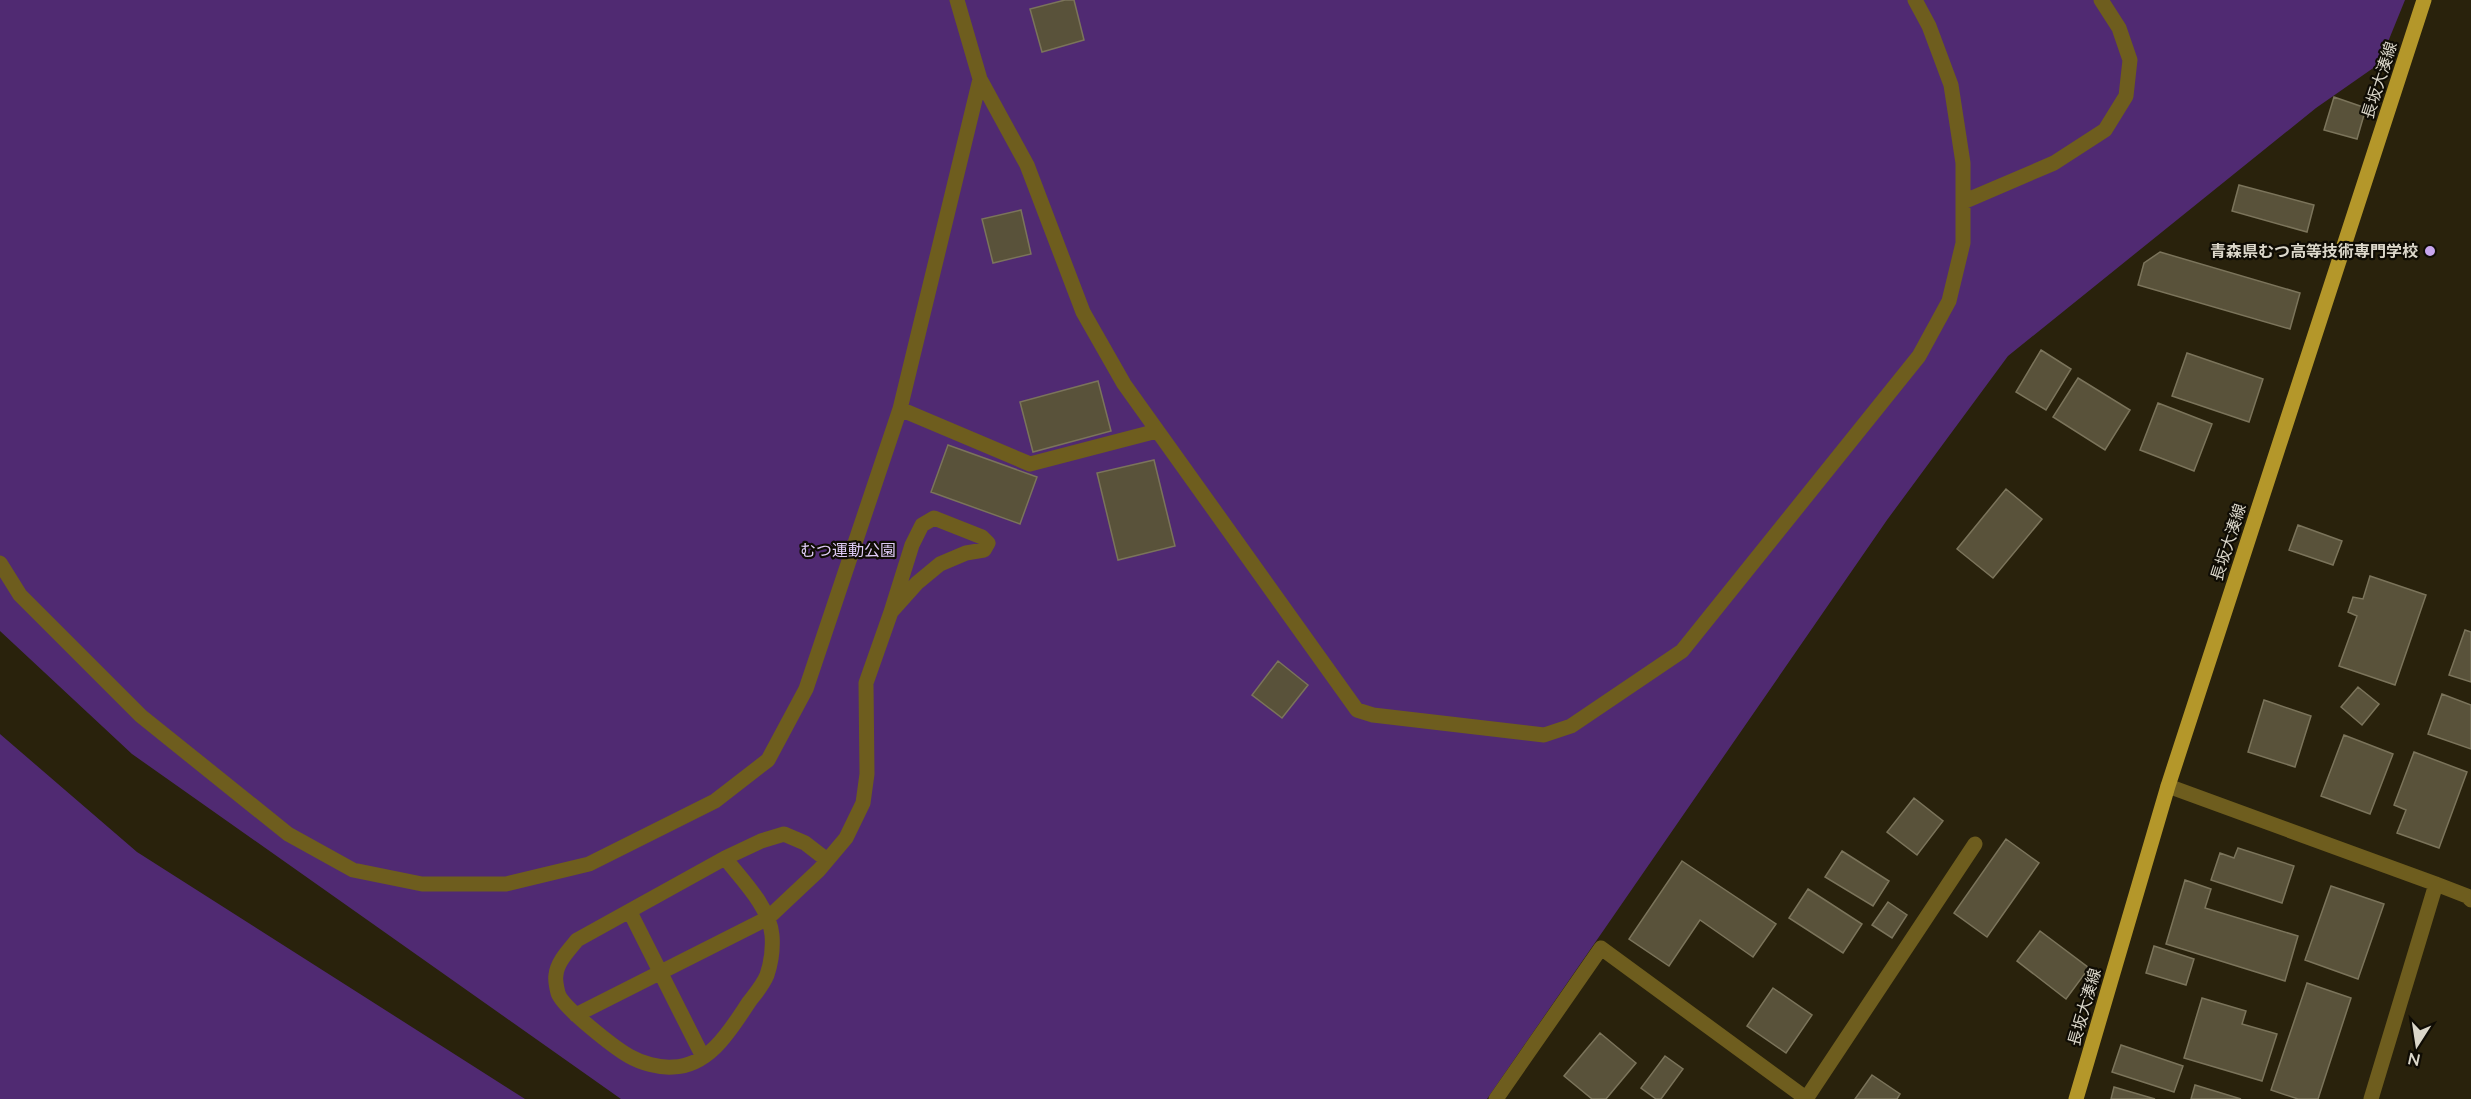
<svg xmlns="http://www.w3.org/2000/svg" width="2471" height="1099" font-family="Lato,'Noto Sans JP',sans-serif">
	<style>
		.green { fill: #502a72 }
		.building { fill: #59523a; stroke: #7b745b; stroke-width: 1.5 }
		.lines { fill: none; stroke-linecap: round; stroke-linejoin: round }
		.minor { stroke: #6e5d1e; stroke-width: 15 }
		.major { stroke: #b4972a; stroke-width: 15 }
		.poi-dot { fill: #c8a6ef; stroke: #0f0c04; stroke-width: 2 }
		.labels { text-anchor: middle; stroke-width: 4.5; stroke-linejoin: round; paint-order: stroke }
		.street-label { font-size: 16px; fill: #dbd7ca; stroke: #0f0c04 }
		.poi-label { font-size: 16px; font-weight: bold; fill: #dbd7ca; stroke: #0f0c04; text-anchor: end }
		.park-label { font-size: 16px; fill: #dfcbf6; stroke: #0f0c04 }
	</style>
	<rect width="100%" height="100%" fill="#29220c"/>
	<path class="green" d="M0 0H2405L2379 64 2316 108 2008 356 1887 520 1487 1099H621L132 754 0 631Z
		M0 734 137 852 525 1099H0Z"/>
	<path class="building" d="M1065 0H1074L1084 40 1042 52 1030 9Z
		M2334 97 2366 108 2357 139 2324 130Z
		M2239 185 2314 205 2307 232 2232 211Z
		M1021 210 1031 254 993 263 982 219Z
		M2160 252 2300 293 2290 329 2138 285 2144 263Z
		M2041 350 2071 369 2046 410 2016 392Z
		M2187 353 2263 379 2249 422 2172 396Z
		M2078 378 2130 410 2105 450 2053 417Z
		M1098 381 1111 431 1033 452 1020 402Z
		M2158 403 2212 424 2194 471 2140 450Z
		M948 445 1037 477 1020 524 931 492Z
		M1154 460 1175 546 1118 560 1097 473Z
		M2006 489 2042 519 1993 578 1957 549Z
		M2298 525 2342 541 2333 565 2289 550Z
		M2370 576 2426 595 2395 685 2339 666 2357 616 2348 612 2353 597 2363 599Z
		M2465 630 2471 632V682L2449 675Z
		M1278 661 1308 685 1282 718 1252 695Z
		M2358 687 2379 704 2362 725 2341 707Z
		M2442 694 2471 705V749L2428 734Z
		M2264 700 2311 716 2295 767 2248 752Z
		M2344 735 2393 754 2370 814 2321 796Z
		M2414 752 2467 772 2439 848 2397 833 2406 810 2394 805Z
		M1914 798 1943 821 1917 855 1887 832Z
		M2006 839 2039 863 1987 937 1954 913Z
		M2238 848 2294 866 2282 903 2211 880 2220 853 2234 858Z
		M1842 851 1889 881 1873 906 1825 877Z
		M1682 861 1776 924 1753 957 1700 920 1669 966 1629 939Z
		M2185 880 2211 889 2205 908 2298 936 2285 981 2166 944Z
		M2331 886 2384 904 2358 979 2305 960Z
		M1808 889 1862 924 1843 953 1789 918Z
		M1888 902 1907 915 1892 938 1872 925Z
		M2040 931 2089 968 2066 999 2017 961Z
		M2154 946 2194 959 2186 985 2146 973Z
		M2307 983 2351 998 2318 1099H2298L2271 1090Z
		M1773 988 1812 1015 1786 1053 1747 1026Z
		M2202 998 2246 1011 2242 1024 2277 1034 2262 1081 2184 1058Z
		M1600 1033 1636 1063 1606 1099H1592L1564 1076Z
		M2121 1045 2183 1066 2174 1092 2112 1072Z
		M1665 1056 1683 1069 1661 1099H1656L1641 1088Z
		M1872 1075 1900 1094 1897 1099H1855Z
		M2195 1085 2241 1099H2191Z
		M2114 1087 2155 1099H2111Z"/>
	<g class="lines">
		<path class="minor" d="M980 79 1027 165 1083 312 1124 384 1357 710 1373 715 1544 735 1571 726 1682 651 1919 356 1949 301 1963 243V163L1951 85 1929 26 1915 0
			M1963 202 2054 163 2105 130 2126 96 2130 60 2119 28 2101 0
			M900 409 1030 464 1157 431
			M0 563 20 595 141 716 288 834 353 870 422 884H506L589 864 715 801 768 760 806 689 900 409 980 79 957 0
			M2168 786 2436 884 2467 896 2471 900
			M725 858C742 880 769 906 772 935 773 947 771 963 767 975 763 985 755 994 749 1002 731 1029 710 1066 673 1067 659 1068 641 1063 629 1056 615 1048 562 1007 558 993 557 989 555 980 556 975 557 962 569 950 577 940L725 858 761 841 784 834 805 843 827 860
			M630 912 703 1057
			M576 1015 768 918 819 870 846 838 863 803 867 774 866 683 891 612 917 583 940 564 966 553 984 550 988 543 982 537 934 518 922 525 912 545 891 612
			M1496 1099 1601 948 1807 1099
			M1806 1099 1975 844
			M2371 1099 2436 884"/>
		<path class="major" d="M2076 1099 2168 786 2424 0"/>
	</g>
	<circle class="poi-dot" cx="2430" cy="251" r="6"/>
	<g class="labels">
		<g class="street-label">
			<text transform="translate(2379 80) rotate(-72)" y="6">長坂大湊線</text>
			<text transform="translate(2228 542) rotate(-72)" y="6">長坂大湊線</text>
			<text transform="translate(2084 1007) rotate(-74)" y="6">長坂大湊線</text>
		</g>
		<g class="poi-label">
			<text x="2418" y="257">青森県むつ高等技術専門学校</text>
		</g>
		<g class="park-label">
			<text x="848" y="556">むつ運動公園</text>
		</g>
	</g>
	<g transform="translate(2417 1045) rotate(192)" stroke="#0f0c04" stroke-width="4.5" paint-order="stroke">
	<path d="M0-4.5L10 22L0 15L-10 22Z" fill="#dbd7ca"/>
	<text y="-9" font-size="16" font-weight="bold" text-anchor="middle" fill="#dbd7ca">N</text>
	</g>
</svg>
